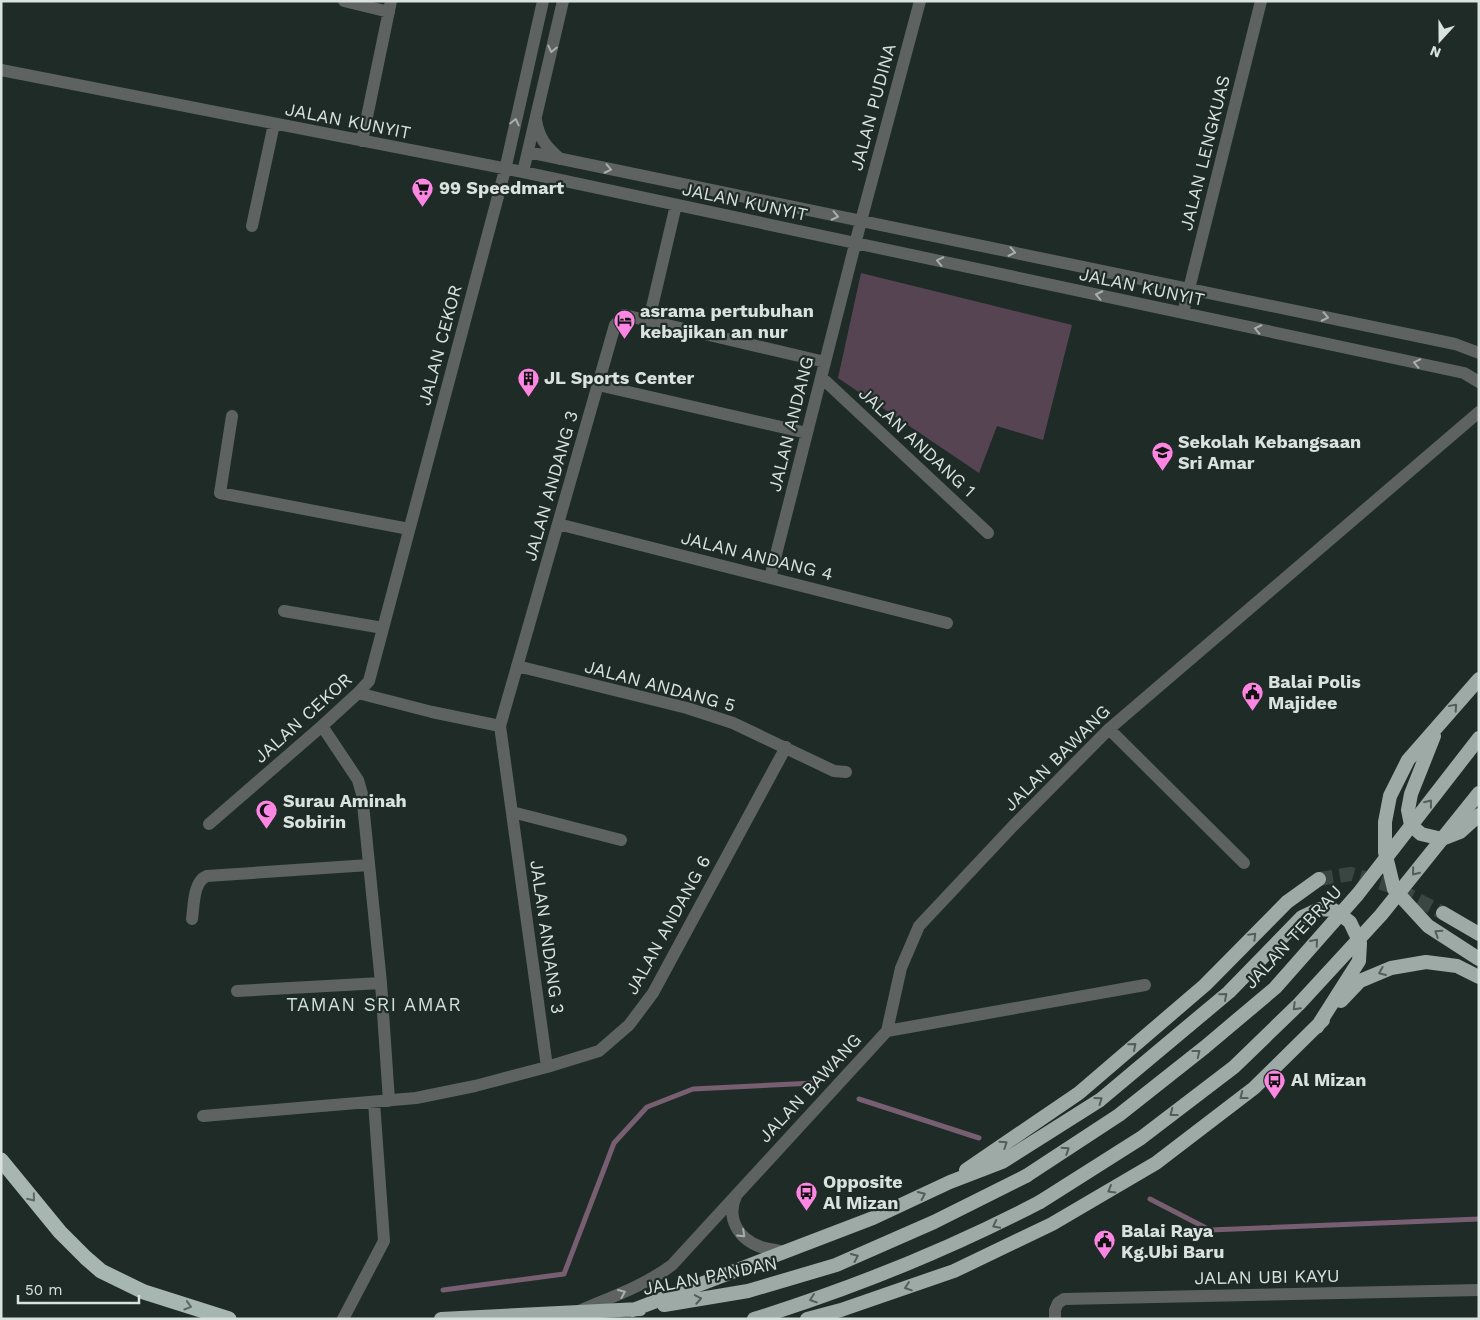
<svg xmlns="http://www.w3.org/2000/svg" width="1480" height="1320" font-family="'Work Sans',sans-serif">
	<style>
		.green { fill: #574452 }
		.lines { fill: none; stroke-linecap: round; stroke-linejoin: round }
		.stream { stroke: #775e70; stroke-width: 5 }
		.trunk-tunnel { stroke: #3b4643; stroke-width: 14; stroke-dasharray: 14 7; stroke-linecap: butt }
		.minor { stroke: #5e6361; stroke-width: 12 }
		.trunk { stroke: #9daaa6; stroke-width: 14 }
		.motorway { stroke: #a7b6b1; stroke-width: 15 }
		.trunk-bridge { stroke: #9daaa6; stroke-width: 14 }
		.oneway { stroke: #a8afad }
		.oneway2 { stroke: #515e5a }
		.oneway3 { stroke: #5c6a65 }
		.labels { text-anchor: middle; stroke-width: 4.5; stroke-linejoin: round; paint-order: stroke }
		.street-label { font-size: 18px; fill: #dae2df; stroke: #1f2b27 }
		.poi-label { font-size: 18px; font-weight: bold; fill: #dae2df; stroke: #1f2b27; text-anchor: start }
		.neighbourhood-label { font-size: 19px; letter-spacing: 1px; fill: #d0dfda; stroke: #1f2b27 }
	</style>
	<rect width="100%" height="100%" fill="#1f2b27"/>
	<path class="green" d="M861 273 1072 325 1043 440 997 426 979 473 838 378Z"/>
	<g class="lines">
		<path class="stream" d="M859 1099 979 1138
			M1150 1199 1210 1230 1479 1219
			M443 1290 564 1274 614 1143 647 1107 693 1089 814 1083"/>
		<path class="trunk-tunnel" d="M1319 879 1351 874 1391 886 1443 913"/>
		<path class="minor" d="M344 1 389 12
			M1 70 523 172 1464 373 1479 382
			M536 120C539 139 546 146 560 159
			M362 141 391 1
			M528 152 1455 344 1479 353
			M523 172 563 1
			M252 226 274 124
			M1183 313 1261 1
			M649 320 676 205
			M821 377 988 533
			M598 385 807 433
			M232 416 220 493 409 529
			M558 524 947 623
			M770 578 861 221 920 1
			M284 611 383 628
			M517 666 687 708 733 723 834 771 846 772
			M358 693 432 712 500 726
			M322 726 358 780 362 794 381 983 389 1101
			M1109 729 1244 863
			M512 812 621 840
			M209 824 322 726 358 693 369 681 505 170 543 1
			M192 919C194 906 193 881 207 876L369 865
			M237 991 381 983
			M887 1031 1145 985
			M547 1067 500 726 615 325 624 315 825 362
			M203 1116 416 1098 475 1086 547 1067 599 1051 629 1025 653 993 786 747
			M736 1196C726 1218 738 1239 761 1247 768 1249 777 1250 784 1252
			M579 1311C611 1297 644 1286 672 1265L887 1031 901 968 919 926 1013 826 1109 729 1479 412
			M343 1319 384 1241 374 1102
			M1055 1319V1310L1058 1303 1064 1299 1479 1290"/>
		<path class="trunk" d="M1479 679 1408 760 1390 796 1385 822V852L1394 889 1428 926 1479 959
			M1434 736 1411 794 1408 810 1411 825 1421 834 1442 839 1460 832 1479 815
			M1443 913 1479 934
			M1341 1001 1360 981 1391 968 1426 962 1457 966 1479 977
			M966 1170 1079 1093 1205 985 1287 902 1319 879
			M664 1305 748 1291 836 1265 934 1222 1026 1176
			M633 1310 873 1218 950 1182 1002 1162 1100 1100 1229 992 1302 917 1319 909 1334 910 1350 922 1360 943 1359 961 1317 1027
			M441 1319 640 1309
			M754 1319C853 1288 948 1250 1040 1202
			M807 1319 841 1310 954 1271 1052 1224 1156 1163 1254 1088 1323 1020"/>
		<path class="motorway" d="M1 1160 60 1232 86 1258 101 1271 144 1292 229 1319"/>
		<path class="trunk-bridge" d="M1026 1176 1119 1115 1205 1047 1275 988 1358 894 1479 738
			M1040 1202 1141 1138 1234 1067 1299 1004 1381 915 1479 793"/>
	</g>
	<defs><path id="oneway-chevron" d="M-2-3.5L2.5 0L-2 3.5" fill="none" stroke-width="1.6" stroke-linecap="round" stroke-linejoin="round" transform="scale(1.25)"/></defs>
	<g class="oneway">
		<use href="#oneway-chevron" transform="translate(552 49) rotate(103)"/>
		<use href="#oneway-chevron" transform="translate(515 122) rotate(-77)"/>
		<use href="#oneway-chevron" transform="translate(608 169) rotate(12)"/>
		<use href="#oneway-chevron" transform="translate(835 216) rotate(12)"/>
		<use href="#oneway-chevron" transform="translate(1012 252) rotate(12)"/>
		<use href="#oneway-chevron" transform="translate(940 261) rotate(-168)"/>
		<use href="#oneway-chevron" transform="translate(1099 295) rotate(-168)"/>
		<use href="#oneway-chevron" transform="translate(1325 317) rotate(12)"/>
		<use href="#oneway-chevron" transform="translate(1258 329) rotate(-168)"/>
		<use href="#oneway-chevron" transform="translate(1417 363) rotate(-168)"/>
		<use href="#oneway-chevron" transform="translate(742 1234) rotate(43)"/>
		<use href="#oneway-chevron" transform="translate(622 1293) rotate(-23)"/>
	</g>
	<g class="oneway2">
		<use href="#oneway-chevron" transform="translate(1454 707) rotate(-49)"/>
		<use href="#oneway-chevron" transform="translate(1429 803) rotate(-52)"/>
		<use href="#oneway-chevron" transform="translate(1415 872) rotate(129)"/>
		<use href="#oneway-chevron" transform="translate(1438 933) rotate(-147)"/>
		<use href="#oneway-chevron" transform="translate(1253 936) rotate(-45)"/>
		<use href="#oneway-chevron" transform="translate(1315 942) rotate(-49)"/>
		<use href="#oneway-chevron" transform="translate(1382 972) rotate(157)"/>
		<use href="#oneway-chevron" transform="translate(1224 996) rotate(-41)"/>
		<use href="#oneway-chevron" transform="translate(1296 1007) rotate(135)"/>
		<use href="#oneway-chevron" transform="translate(1133 1046) rotate(-41)"/>
		<use href="#oneway-chevron" transform="translate(1197 1053) rotate(-38)"/>
		<use href="#oneway-chevron" transform="translate(1243 1096) rotate(142)"/>
		<use href="#oneway-chevron" transform="translate(1099 1100) rotate(-36)"/>
		<use href="#oneway-chevron" transform="translate(1173 1113) rotate(143)"/>
		<use href="#oneway-chevron" transform="translate(1004 1144) rotate(-34)"/>
		<use href="#oneway-chevron" transform="translate(1066 1150) rotate(-33)"/>
		<use href="#oneway-chevron" transform="translate(1111 1190) rotate(150)"/>
		<use href="#oneway-chevron" transform="translate(922 1195) rotate(-25)"/>
		<use href="#oneway-chevron" transform="translate(996 1225) rotate(153)"/>
		<use href="#oneway-chevron" transform="translate(855 1257) rotate(-24)"/>
		<use href="#oneway-chevron" transform="translate(908 1287) rotate(161)"/>
		<use href="#oneway-chevron" transform="translate(698 1299) rotate(-10)"/>
		<use href="#oneway-chevron" transform="translate(813 1299) rotate(161)"/>
	</g>
	<g class="oneway3">
		<use href="#oneway-chevron" transform="translate(32 1198) rotate(51)"/>
		<use href="#oneway-chevron" transform="translate(188 1306) rotate(17)"/>
	</g>
	<defs>
		<symbol id="supermarket-pin" viewBox="-11 -11 22 30"><path d="M0 17L-7.5 6A9.5 9.5 0 1 1 7.5 6Z" fill="#fd86e2" stroke="#1f2b27"/><path d="M-6-5.5h2.5l.6 2H6L4.5 2H-2.5L-4.4-4H-6ZM-1.5 3.2a1.3 1.3 0 1 0 .1 0ZM3 3.2a1.3 1.3 0 1 0 .1 0Z" fill="#111"/></symbol>
		<symbol id="hotel-pin" viewBox="-11 -11 22 30"><path d="M0 17L-7.5 6A9.5 9.5 0 1 1 7.5 6Z" fill="#fd86e2" stroke="#1f2b27"/><path d="M-6-4.5h1.5V1H6V5H4.5V3h-9V5H-6ZM-4 0a1.8 1.8 0 1 1 3.6 0ZM.5 0V-2.5h3Q6-2.5 6 0Z" fill="#111"/></symbol>
		<symbol id="building-pin" viewBox="-11 -11 22 30"><path d="M0 17L-7.5 6A9.5 9.5 0 1 1 7.5 6Z" fill="#fd86e2" stroke="#1f2b27"/><path d="M-4-6H4V6H1V3H-1V6H-4ZM-2.5-4.3h1.7v1.8h-1.7ZM.8-4.3h1.7v1.8H.8ZM-2.5-1h1.7V.8h-1.7ZM.8-1h1.7V.8H.8Z" fill="#111"/></symbol>
		<symbol id="school-pin" viewBox="-11 -11 22 30"><path d="M0 17L-7.5 6A9.5 9.5 0 1 1 7.5 6Z" fill="#fd86e2" stroke="#1f2b27"/><path d="M0-5L7-2L0 1L-7-2ZM-4 1L0 2.5L4 1V4Q0 6-4 4Z" fill="#111"/></symbol>
		<symbol id="civic-pin" viewBox="-11 -11 22 30"><path d="M0 17L-7.5 6A9.5 9.5 0 1 1 7.5 6Z" fill="#fd86e2" stroke="#1f2b27"/><path d="M-.6-6.5H3V-4.5H.6V-3L4-1V1h2V6H-6V1h2V-1L-.6-3ZM-1.2 2.5V6h2.4V2.5Z" fill="#111"/></symbol>
		<symbol id="mosque-pin" viewBox="-11 -11 22 30"><path d="M0 17L-7.5 6A9.5 9.5 0 1 1 7.5 6Z" fill="#fd86e2" stroke="#1f2b27"/><path d="M3.5-4.9A6 6 0 1 0 3.5 4.9A5 5 0 1 1 3.5-4.9Z" fill="#111"/></symbol>
		<symbol id="bus-pin" viewBox="-11 -11 22 30"><path d="M0 17L-7.5 6A9.5 9.5 0 1 1 7.5 6Z" fill="#fd86e2" stroke="#1f2b27"/><path d="M-5-6H5V4H4V6H2V4H-2V6H-4V4H-5ZM-3.5-4V0h7V-4ZM-3.5 1.2v1.5H-2V1.2ZM2 1.2v1.5H3.5V1.2Z" fill="#111"/></symbol>
	</defs>
	<g fill-rule="evenodd">
		<use href="#supermarket-pin" x="410" y="176" width="25" height="34"/>
		<use href="#hotel-pin" x="612" y="308" width="25" height="34"/>
		<use href="#building-pin" x="516" y="366" width="25" height="34"/>
		<use href="#school-pin" x="1150" y="440" width="25" height="34"/>
		<use href="#civic-pin" x="1240" y="680" width="25" height="34"/>
		<use href="#mosque-pin" x="254" y="798" width="25" height="34"/>
		<use href="#bus-pin" x="1262" y="1068" width="25" height="34"/>
		<use href="#bus-pin" x="794" y="1180" width="25" height="34"/>
		<use href="#civic-pin" x="1092" y="1228" width="25" height="34"/>
	</g>
	<g class="labels">
		<g class="street-label">
			<text transform="translate(873 107) rotate(-75)" y="6">JALAN PUDINA</text>
			<text transform="translate(348 121) rotate(11)" y="6">JALAN KUNYIT</text>
			<text transform="translate(1205 153) rotate(-76)" y="6">JALAN LENGKUAS</text>
			<text transform="translate(745 202) rotate(12)" y="6">JALAN KUNYIT</text>
			<text transform="translate(1142 287) rotate(12)" y="6">JALAN KUNYIT</text>
			<text transform="translate(440 345) rotate(-75)" y="6">JALAN CEKOR</text>
			<text transform="translate(791 424) rotate(-76)" y="6">JALAN ANDANG</text>
			<text transform="translate(917 442) rotate(43)" y="6">JALAN ANDANG 1</text>
			<text transform="translate(551 486) rotate(-74)" y="6">JALAN ANDANG 3</text>
			<text transform="translate(757 556) rotate(14)" y="6">JALAN ANDANG 4</text>
			<text transform="translate(660 686) rotate(15)" y="6">JALAN ANDANG 5</text>
			<text transform="translate(303 718) rotate(-42)" y="6">JALAN CEKOR</text>
			<text transform="translate(1057 758) rotate(-45)" y="6">JALAN BAWANG</text>
			<text transform="translate(668 925) rotate(-61)" y="6">JALAN ANDANG 6</text>
			<text transform="translate(547 937) rotate(82)" y="6">JALAN ANDANG 3</text>
			<text transform="translate(1293 937) rotate(-47)" y="6">JALAN TEBRAU</text>
			<text transform="translate(810 1088) rotate(-47)" y="6">JALAN BAWANG</text>
			<text transform="translate(710 1276) rotate(-11)" y="6">JALAN PANDAN</text>
			<text transform="translate(1267 1277) rotate(-1)" y="6">JALAN UBI KAYU</text>
		</g>
		<g class="poi-label">
			<text x="439" y="194">99 Speedmart</text>
			<text x="640" y="317">asrama pertubuhan<tspan x="640" dy="21">kebajikan an nur</tspan></text>
			<text x="544" y="384">JL Sports Center</text>
			<text x="1178" y="448">Sekolah Kebangsaan<tspan x="1178" dy="21">Sri Amar</tspan></text>
			<text x="1268" y="688">Balai Polis<tspan x="1268" dy="21">Majidee</tspan></text>
			<text x="283" y="807">Surau Aminah<tspan x="283" dy="21">Sobirin</tspan></text>
			<text x="1291" y="1086">Al Mizan</text>
			<text x="823" y="1188">Opposite<tspan x="823" dy="21">Al Mizan</tspan></text>
			<text x="1121" y="1237">Balai Raya<tspan x="1121" dy="21">Kg.Ubi Baru</tspan></text>
		</g>
		<g class="neighbourhood-label">
			<text x="374" y="1011">TAMAN SRI AMAR</text>
		</g>
	</g>
	<rect width="1480" height="1320" fill="none" stroke="#dae2df" stroke-width="5"/>
	<g transform="translate(1440 40) rotate(201)" stroke="#1f2b27" stroke-width="4" paint-order="stroke">
	<path d="M0-4L9 19L0 12L-9 19Z" fill="#dae2df"/>
	<text y="-8" font-size="14" font-weight="bold" text-anchor="middle" fill="#dae2df">N</text>
	</g>
	<path d="M18 1295v8h121v-8" fill="none" stroke="#dae2df" stroke-width="2.5"/>
	<text x="25" y="1295" font-size="15" fill="#dae2df" stroke="#1f2b27" stroke-width="4" paint-order="stroke">50 m</text>
</svg>
